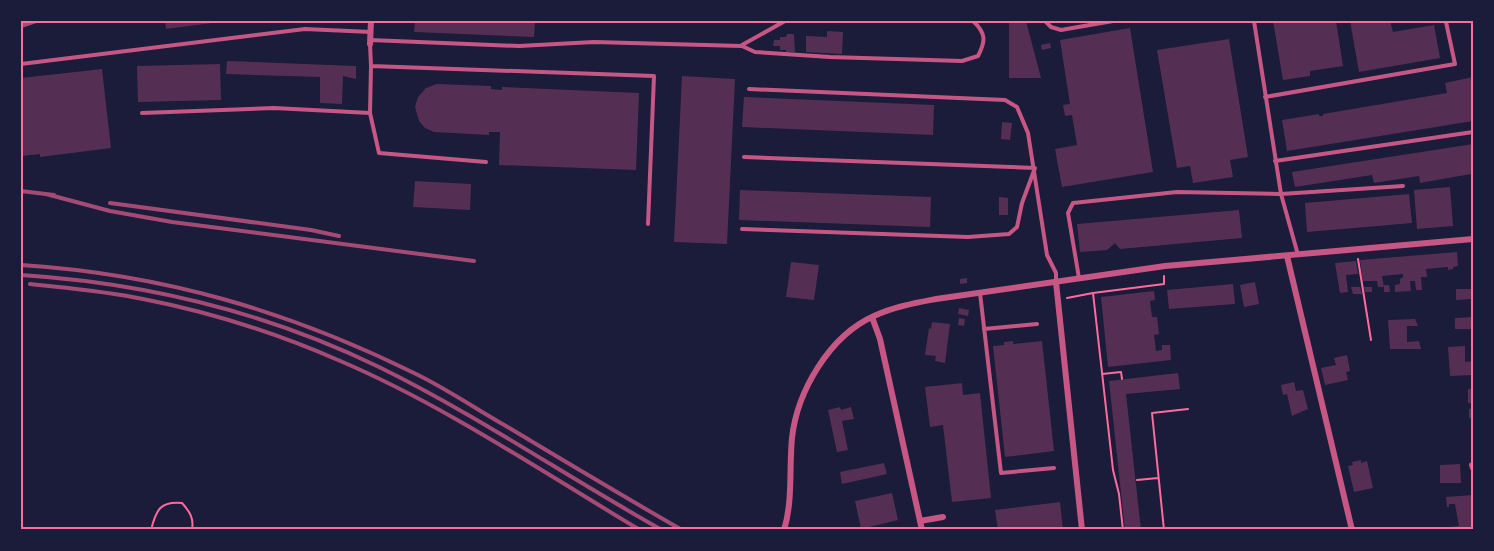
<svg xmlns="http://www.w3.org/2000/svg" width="1494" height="551" font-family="'Fira Sans',sans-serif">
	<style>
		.building { fill: #542f53 }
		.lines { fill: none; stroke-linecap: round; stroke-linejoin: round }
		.path { stroke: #ff6b9d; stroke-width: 2 }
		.service { stroke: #c65784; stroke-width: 4 }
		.minor { stroke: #c65784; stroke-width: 6 }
		.rail { stroke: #a44b75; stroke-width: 4 }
		.neatline { fill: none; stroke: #ff6b9d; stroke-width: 2 }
	</style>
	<rect width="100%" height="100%" fill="#1b1b3a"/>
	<path class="building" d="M165 21H220V22L166 29Z
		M415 21H535L534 37 414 32Z
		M1009 21H1026L1041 78H1009Z
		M1273 21H1336L1343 66 1310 71V76L1283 80Z
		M1350 21H1390L1393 32 1434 25 1440 58 1359 72Z
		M1130 28 1153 172 1062 187 1055 149 1077 145 1072 115 1065 116 1063 105 1070 104 1060 40Z
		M827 31 843 32 842 54 806 52V36L827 37Z
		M787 34H794L795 52H786V50H780V46H773L774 40H780V37H786Z
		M1229 39 1248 157 1230 160 1233 177 1193 183 1190 166 1177 168 1157 50Z
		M1050 43 1051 48 1042 50 1041 45Z
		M227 61 356 66V79L343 76 342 104 320 103V77L226 74Z
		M220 64 221 100 138 102 137 66Z
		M102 69 111 148 40 157V154L21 156V78Z
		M682 76 735 79 727 244 674 242Z
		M1473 77V121L1287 151 1282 120 1319 114V116H1323V114L1447 93 1445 83Z
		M437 84 491 86V89L502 90V87L639 93 636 170 499 165 500 132H489V135L434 132 425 128 419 121 415 107 418 97 426 88Z
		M744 97 934 105 933 135 742 127Z
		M1002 122 1012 123 1010 140 1001 139Z
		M1473 144V173L1471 174 1420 183 1419 176 1374 183 1372 175 1295 187 1292 172Z
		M415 181 471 184 470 210 413 207Z
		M1450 187 1453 226 1417 229 1414 190Z
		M740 190 931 197 930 227 739 220Z
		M1409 194 1412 223 1307 232 1305 203Z
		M999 197 1008 198V215H999Z
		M1239 210 1242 238 1120 249 1115 243 1107 250 1080 252 1077 224Z
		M1457 252 1458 266 1453 267V269L1448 270V267L1426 269 1427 277H1421L1422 290H1416L1415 281H1410L1411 291 1395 292V285L1400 284V279L1403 277V274L1382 276 1384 287H1378L1377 281H1363L1360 260Z
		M1356 261 1358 274 1346 275 1348 292 1340 293 1335 263Z
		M791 262 819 265 814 300 786 297Z
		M967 278V283L960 284V279Z
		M1255 282 1259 304 1244 307 1240 285Z
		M1233 284 1235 304 1169 309 1167 290Z
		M1384 285H1389L1390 292H1384Z
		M1351 287H1360L1362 294H1353Z
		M1364 287H1372V292H1365Z
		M1456 289H1473V310H1471V299L1456 300Z
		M1154 291 1155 300 1150 301 1152 317H1157L1159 334 1154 335 1156 351 1162 350V345H1170L1171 360 1108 367 1101 297Z
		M959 308 969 310 968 316 958 314Z
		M1473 317V329H1455V318Z
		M959 318 965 319 964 326 958 325Z
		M1415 319 1418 326H1407V342L1419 341 1421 349H1390L1388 320Z
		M932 322 950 324 945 363 935 361 936 356 925 355 929 328 931 329Z
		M1013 341V344L1042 341 1054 451 1005 457 993 346 1004 345V342Z
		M1465 346V362L1473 361V375L1450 376 1448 347Z
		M1347 355 1350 371 1346 372 1348 380 1325 385 1321 368 1336 365 1334 358Z
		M1178 373 1180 389 1126 394 1141 530H1125L1109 381Z
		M1294 382 1296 391 1303 390 1308 409 1292 416 1287 394 1283 395 1281 385Z
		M962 383 963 395 980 393 991 498 952 502 943 425 930 427 925 387Z
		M1468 389H1473V403H1468Z
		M840 407 841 410 851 407 854 419 842 421 848 450 837 452 828 410Z
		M1473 408V418H1469V409Z
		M1361 460V463L1367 461 1373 488 1354 492 1348 466 1353 465 1352 462Z
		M884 463 887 474 842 484 840 472Z
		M1460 464 1461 483H1440V465Z
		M892 493 898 520 861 529 855 501Z
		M1473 495V530H1448V527L1459 526 1455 504H1449V507H1447L1446 497Z
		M1060 502 1063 530H998L995 510Z"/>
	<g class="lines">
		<path class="path" d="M1358 259 1371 340
			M1067 298 1093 293
			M1102 374 1121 372 1122 379
			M1137 480 1158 478
			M151 530C156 510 160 501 182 503 190 512 194 518 192 530
			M1123 530 1119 494 1113 470 1093 293 1164 284V276
			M1164 530 1152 413 1188 409"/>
		<path class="service" d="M1045 21 1051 27 1061 30 1113 21
			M1254 21 1281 194 1298 255
			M370 40 519 46 594 42 742 46 755 52 830 57 962 61 978 56C986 41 986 33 973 21
			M370 44 371 66 654 76 648 224
			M742 45 785 21
			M21 64 305 29 371 32
			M371 66 370 113 379 153 486 162
			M749 89 1005 100 1017 107 1028 133 1047 255 1056 273V282
			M1265 97 1455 64 1446 22
			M142 113 274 108 370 113
			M1275 161 1473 132
			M742 229 968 237 1009 234 1017 227 1022 203 1035 168 744 157
			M1079 278 1068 213 1073 203 1177 192 1281 194 1403 186
			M980 293 1001 473 1054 468
			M984 329 1037 324"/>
		<path class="minor" d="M370 44 371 21
			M1287 256 1352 530
			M1056 282 1082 530
			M872 317 880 339 922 530
			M1472 465 1473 468
			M920 521 943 517
			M784 530C793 501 789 468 792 438 797 392 829 336 874 316 893 307 915 303 936 299L1165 266 1473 239"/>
		<path class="rail" d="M21 26 36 21
			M21 191 54 195
			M46 194 110 211 172 222 474 261
			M110 203 311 230 339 236
			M21 265C162 274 289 311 416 374 447 389 476 409 506 426 564 461 623 496 682 530
			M21 275C146 283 266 312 379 367 477 415 567 477 662 530
			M30 284C67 288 106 291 143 299 210 312 276 333 338 360 444 405 541 471 640 530"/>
	</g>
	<rect width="1494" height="551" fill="none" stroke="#1b1b3a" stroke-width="45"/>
	<rect x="22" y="22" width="1450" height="506" class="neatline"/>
</svg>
